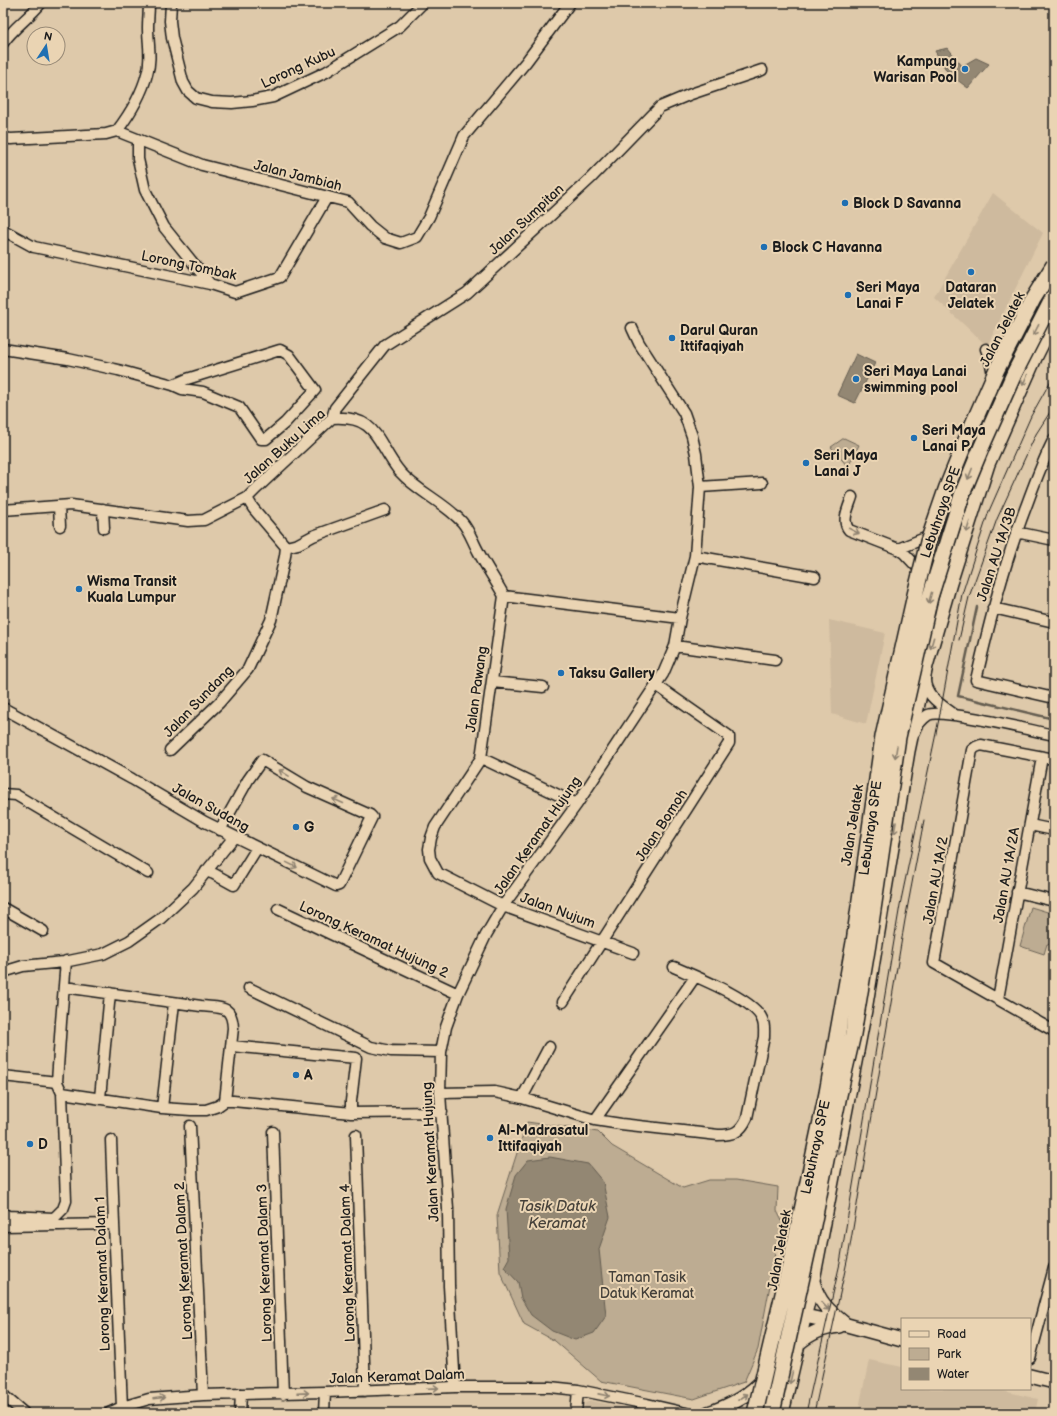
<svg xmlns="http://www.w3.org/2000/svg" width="1057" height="1416" font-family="'Balsamiq Sans',sans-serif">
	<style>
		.built { fill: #ceba9e }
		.green { fill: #bdac92; stroke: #6c6457 }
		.water { fill: #938773; stroke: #635c50 }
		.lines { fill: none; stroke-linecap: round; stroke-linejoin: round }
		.stream { stroke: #635c50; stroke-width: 2.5 }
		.minor-casing { stroke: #1c1c1c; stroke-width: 13 }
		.major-casing { stroke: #1c1c1c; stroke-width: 16 }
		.minor { stroke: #ead4b3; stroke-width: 10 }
		.major { stroke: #ead4b3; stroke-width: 13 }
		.tram { stroke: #1c1c1c; stroke-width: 1 }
		.highway-bridge-casing { stroke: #1c1c1c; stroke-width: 18; stroke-linecap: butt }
		.highway-bridge { stroke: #ead4b3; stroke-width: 15 }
		.oneway { stroke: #8d816f }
		.poi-dot { fill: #1f6fb2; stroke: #ead4b3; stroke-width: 1.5 }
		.labels { text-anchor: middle; stroke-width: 4; stroke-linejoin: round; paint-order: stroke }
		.poi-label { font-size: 14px; font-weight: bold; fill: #1c1c1c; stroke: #ead4b3; text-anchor: start }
		.street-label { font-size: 14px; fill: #1c1c1c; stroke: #ead4b3 }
		.park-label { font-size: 14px; fill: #44403a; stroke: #ead4b3 }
		.water-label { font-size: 15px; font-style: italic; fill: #46413a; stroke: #ead4b3 }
	</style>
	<rect width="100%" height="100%" fill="#dec9aa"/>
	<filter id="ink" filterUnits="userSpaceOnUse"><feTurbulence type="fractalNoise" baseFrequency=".025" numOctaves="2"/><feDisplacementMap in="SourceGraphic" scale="8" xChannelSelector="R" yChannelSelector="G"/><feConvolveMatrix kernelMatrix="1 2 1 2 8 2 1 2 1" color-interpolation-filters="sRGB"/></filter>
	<g filter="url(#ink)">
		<path class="built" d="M993 193 1043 233 987 346 934 297Z
			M829 620 885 633 866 724 832 714Z
			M869 1360 902 1367V1389H995L1038 1399 1035 1413H858Z
			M592 1401 650 1413H584L585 1403Z"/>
		<path class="green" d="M844 438 859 445 848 467 831 447Z
			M1031 907 1054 914V946L1047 944 1044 954 1020 946Z
			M527 1122 598 1132 612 1146 683 1188 709 1180H736L778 1187 777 1211 786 1229 779 1243 775 1246 774 1264 758 1349 744 1382 694 1399 601 1381 555 1341 524 1324 500 1272 497 1215Z"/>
		<path class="water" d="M948 48 962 66 976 58 989 64 968 88 948 73 935 51Z
			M856 354 875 363 855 403 837 395Z
			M550 1157 588 1164 603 1182 610 1217 599 1249 606 1316 594 1333 575 1340 552 1331 531 1315 521 1298 518 1282 504 1267 509 1258 506 1209 516 1175 528 1160Z"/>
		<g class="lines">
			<path class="stream" d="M977 607 958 696 1054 719"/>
			<defs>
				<path id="minor" d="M171 3 170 21 172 38 183 82 188 91 196 98 212 102 232 103 252 101 273 97 326 72 400 26 423 3
					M3 43C13 28 29 18 41 3
					M117 131C129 115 142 94 147 74 152 59 148 43 148 28 148 19 149 11 149 3
					M3 138 11 139 106 134 117 131 202 165 348 202 370 226 385 238 401 243 417 237 429 217 464 136 526 62 570 3
					M138 140V159L145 190 164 227 210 284
					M3 230 34 247 210 284 235 292 280 277 327 197
					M3 349 68 359 118 370 173 385 182 389 203 392 239 407 261 439H266L285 423 315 390 289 355 280 350 187 379 173 385
					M986 349 990 359 993 375
					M332 418 335 408 385 345 467 293 591 178 660 107 691 94 762 70
					M1054 439C1043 460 1035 482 1027 504 1005 561 990 620 976 680L1054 698
					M700 487 762 483
					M852 497C849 507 841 521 849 530L898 549 904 553 919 569
					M59 506 60 526
					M103 509 104 528
					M3 510 71 505 188 521 204 520 247 498 257 488 332 418C379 415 376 443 400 472 418 492 444 502 462 522 469 530 473 542 478 551 486 567 496 581 504 596
					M1016 532 1054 540
					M286 547 298 544 313 536 385 510
					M898 549 930 536
					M695 556 815 577
					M504 596 481 758 435 827 431 838 429 849 430 858 438 873 503 906 633 953
					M504 596 680 618
					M993 608 1054 622
					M675 646 775 660
					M925 678C924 696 942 705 955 715
					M492 682 543 687
					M3 708 132 779 205 822 336 886 339 885 372 817 370 815 307 787 262 760 248 780 220 830
					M915 732C917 725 922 719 928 715 942 708 1033 731 1054 735
					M170 750 219 703 248 669 271 620 285 556 286 547 253 508 247 498
					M481 758 577 804
					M1054 759 981 745 976 747 972 750 934 963 1054 1031
					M3 794 16 795 148 873
					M1030 825 1054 830
					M206 871 214 874 234 885 257 848
					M1017 892 1054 901
					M3 908 43 931
					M278 909 458 994
					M3 972 23 966 64 962 103 954 129 941 160 919 193 888 234 837
					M64 987 201 1006C220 1008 232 1004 233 1028L225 1101
					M249 988 371 1047 391 1051 441 1052
					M998 999 1042 757
					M563 1002 729 743V736L656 685
					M231 1046 356 1058 351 1101V1113L442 1112
					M3 1076 57 1082 62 1093 162 1108 191 1110H206L218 1106 225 1101H233L351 1113
					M57 1082 61 1022 66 961
					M440 1093 495 1092 522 1098 595 1120 621 1124 718 1135C733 1135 740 1133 747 1118L764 1037C764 1031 765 1025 762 1019 754 999 694 976 674 967
					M100 1098 110 993
					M522 1098 549 1047
					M162 1108 174 1003
					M595 1120 695 977
					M190 1126 203 1395
					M273 1132 283 1394
					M356 1135 365 1391
					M111 1140 114 1224 122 1407
					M3 1213 8 1216 54 1218 63 1209 66 1201 62 1093
					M3 1226 114 1224
					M1030 1358 1054 1268
					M455 1387 449 1286 448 1209 440 1093 441 1052 446 1027 458 994 486 935 503 906 577 804 663 674 675 646 680 618 695 556 700 487 696 454 692 436 684 413 639 343 632 328
					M3 1395 24 1413
					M109 1413 122 1407 149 1399 203 1395 325 1392 455 1387H550L578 1390 647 1404 686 1413
					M240 1413 241 1394
					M324 1413 325 1392
					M576 1413 578 1390"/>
				<path id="major" d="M813 1281C818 1302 829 1311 845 1324
					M779 1331 790 1318 800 1315 847 1325 902 1340
					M799 1343C812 1332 823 1328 839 1326
					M1030 1376 1054 1382
					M708 1413C730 1406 750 1395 765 1378
					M782 1413 813 1280 865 1010 908 751 926 666 950 583 988 464 1035 358 1054 320"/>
			</defs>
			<use href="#minor" class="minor-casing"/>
			<use href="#major" class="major-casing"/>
			<use href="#minor" class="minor"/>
			<use href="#major" class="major"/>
			<path class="tram" d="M959 640 969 597 997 519 1036 434 1054 406
				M806 1413 840 1263 900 905 939 719 962 594 989 511 1031 416 1054 375
				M814 1413 849 1252 905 920 924 820"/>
			<defs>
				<path id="highway-bridge" d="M755 1413 795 1243 827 1093 854 942 883 737 915 595 928 542 947 487 966 440 997 369 1033 299 1054 265
					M772 1413 809 1245 839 1095 853 1034 868 944 898 737 930 597 963 492 982 446 1014 374 1054 296"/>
			</defs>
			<use href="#highway-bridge" class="highway-bridge-casing"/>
			<use href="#highway-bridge" class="highway-bridge"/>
		</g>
		<defs><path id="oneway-shaft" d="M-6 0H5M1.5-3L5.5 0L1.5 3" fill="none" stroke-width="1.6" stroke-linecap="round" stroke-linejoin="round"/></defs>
		<g class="oneway">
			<use href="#oneway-shaft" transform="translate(1036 330) rotate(117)"/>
			<use href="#oneway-shaft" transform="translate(1025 380) rotate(114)"/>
			<use href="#oneway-shaft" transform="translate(970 474) rotate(112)"/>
			<use href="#oneway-shaft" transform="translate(968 527) rotate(108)"/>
			<use href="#oneway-shaft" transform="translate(854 531) rotate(27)"/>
			<use href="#oneway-shaft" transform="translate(930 598) rotate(105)"/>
			<use href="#oneway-shaft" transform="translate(932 643) rotate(106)"/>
			<use href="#oneway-shaft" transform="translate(896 752) rotate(99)"/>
			<use href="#oneway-shaft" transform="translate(284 773) rotate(-149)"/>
			<use href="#oneway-shaft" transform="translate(338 801) rotate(-156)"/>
			<use href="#oneway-shaft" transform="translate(895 828) rotate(100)"/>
			<use href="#oneway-shaft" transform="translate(292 865) rotate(26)"/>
			<use href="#oneway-shaft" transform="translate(838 1149) rotate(101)"/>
			<use href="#oneway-shaft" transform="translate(825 1306) rotate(47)"/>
			<use href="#oneway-shaft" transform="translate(791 1378) rotate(103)"/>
			<use href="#oneway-shaft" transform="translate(433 1388) rotate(-2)"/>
			<use href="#oneway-shaft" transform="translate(303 1393) rotate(-2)"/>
			<use href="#oneway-shaft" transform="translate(604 1395) rotate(11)"/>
			<use href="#oneway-shaft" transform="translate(743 1397) rotate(-33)"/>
			<use href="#oneway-shaft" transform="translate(159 1398) rotate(-7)"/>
		</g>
	</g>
	<g class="poi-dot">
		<circle cx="965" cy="69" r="4"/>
		<circle cx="845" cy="203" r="4"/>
		<circle cx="764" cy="247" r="4"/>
		<circle cx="971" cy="272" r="4"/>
		<circle cx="848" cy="295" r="4"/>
		<circle cx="672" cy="338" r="4"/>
		<circle cx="856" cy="379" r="4"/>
		<circle cx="914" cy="438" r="4"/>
		<circle cx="806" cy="463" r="4"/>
		<circle cx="79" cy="589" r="4"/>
		<circle cx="561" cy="673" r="4"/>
		<circle cx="296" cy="827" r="4"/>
		<circle cx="296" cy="1075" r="4"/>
		<circle cx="490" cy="1138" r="4"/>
		<circle cx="30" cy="1144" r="4"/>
	</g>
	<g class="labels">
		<g class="poi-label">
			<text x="957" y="66" text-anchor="end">Kampung<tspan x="957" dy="16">Warisan Pool</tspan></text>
			<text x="853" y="208">Block D Savanna</text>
			<text x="772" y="252">Block C Havanna</text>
			<text x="856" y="292">Seri Maya<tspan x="856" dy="16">Lanai F</tspan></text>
			<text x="971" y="292" text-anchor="middle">Dataran<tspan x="971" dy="16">Jelatek</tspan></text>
			<text x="680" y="335">Darul Quran<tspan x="680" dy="16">Ittifaqiyah</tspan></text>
			<text x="864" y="376">Seri Maya Lanai<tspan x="864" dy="16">swimming pool</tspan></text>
			<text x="922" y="435">Seri Maya<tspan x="922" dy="16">Lanai P</tspan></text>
			<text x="814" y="460">Seri Maya<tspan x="814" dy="16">Lanai J</tspan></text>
			<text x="87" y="586">Wisma Transit<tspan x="87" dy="16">Kuala Lumpur</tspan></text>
			<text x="569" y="678">Taksu Gallery</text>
			<text x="304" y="832">G</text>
			<text x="304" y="1080">A</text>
			<text x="498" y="1135">Al-Madrasatul<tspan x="498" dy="16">Ittifaqiyah</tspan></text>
			<text x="38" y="1149">D</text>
		</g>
		<g class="street-label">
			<text transform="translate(298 67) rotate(-25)" y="5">Lorong Kubu</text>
			<text transform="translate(298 175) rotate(14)" y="5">Jalan Jambiah</text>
			<text transform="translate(526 219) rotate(-43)" y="5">Jalan Sumpitan</text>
			<text transform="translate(189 265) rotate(12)" y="5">Lorong Tombak</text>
			<text transform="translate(1002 329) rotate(-63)" y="5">Jalan Jelatek</text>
			<text transform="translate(284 446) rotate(-42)" y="5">Jalan Buku Lima</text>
			<text transform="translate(940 512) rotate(-71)" y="5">Lebuhraya SPE</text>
			<text transform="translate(996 554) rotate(-72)" y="5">Jalan AU 1A/3B</text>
			<text transform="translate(476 689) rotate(-82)" y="5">Jalan Pawang</text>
			<text transform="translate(198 701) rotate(-46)" y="5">Jalan Sundang</text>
			<text transform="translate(211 807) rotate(29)" y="5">Jalan Sudang</text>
			<text transform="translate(661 825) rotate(-57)" y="5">Jalan Bomoh</text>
			<text transform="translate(852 825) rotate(-81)" y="5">Jalan Jelatek</text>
			<text transform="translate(870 828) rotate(-82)" y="5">Lebuhraya SPE</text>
			<text transform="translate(537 835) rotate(-55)" y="5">Jalan Keramat Hujung</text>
			<text transform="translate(1006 875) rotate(-80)" y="5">Jalan AU 1A/2A</text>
			<text transform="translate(935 880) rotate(-80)" y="5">Jalan AU 1A/2</text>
			<text transform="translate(558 910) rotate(20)" y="5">Jalan Nujum</text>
			<text transform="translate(374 939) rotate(25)" y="5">Lorong Keramat Hujung 2</text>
			<text transform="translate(815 1147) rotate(-78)" y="5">Lebuhraya SPE</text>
			<text transform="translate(430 1152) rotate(-93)" y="5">Jalan Keramat Hujung</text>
			<text transform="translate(779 1250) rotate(-80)" y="5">Jalan Jelatek</text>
			<text transform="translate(183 1261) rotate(-93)" y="5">Lorong Keramat Dalam 2</text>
			<text transform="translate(264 1263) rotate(-92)" y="5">Lorong Keramat Dalam 3</text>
			<text transform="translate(347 1263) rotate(-92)" y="5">Lorong Keramat Dalam 4</text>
			<text transform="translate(102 1274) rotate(-92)" y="5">Lorong Keramat Dalam 1</text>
			<text transform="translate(397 1376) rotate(-2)" y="5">Jalan Keramat Dalam</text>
		</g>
		<g class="park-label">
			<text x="647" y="1282">Taman Tasik<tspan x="647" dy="16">Datuk Keramat</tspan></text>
		</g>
		<g class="water-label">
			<text x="557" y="1211">Tasik Datuk<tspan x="557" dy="17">Keramat</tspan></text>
		</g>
	</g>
	<rect width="1057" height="1416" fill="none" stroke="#ead4b3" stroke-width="16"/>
	<rect x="8" y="8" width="1041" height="1400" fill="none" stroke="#1c1c1c" stroke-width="1.5" filter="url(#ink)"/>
	<rect x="901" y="1318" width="130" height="72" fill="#ead4b3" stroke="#988a77"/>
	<rect x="909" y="1331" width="20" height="6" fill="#ead4b3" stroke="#988a77"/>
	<text x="937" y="1338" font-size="12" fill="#1c1c1c">Road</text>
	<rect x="909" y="1348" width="20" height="12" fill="#bdac92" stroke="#988a77"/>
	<text x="937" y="1358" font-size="12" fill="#1c1c1c">Park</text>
	<rect x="909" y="1368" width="20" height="12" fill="#938773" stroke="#988a77"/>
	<text x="937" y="1378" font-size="12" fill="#1c1c1c">Water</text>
	<g transform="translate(46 46) rotate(12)"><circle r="19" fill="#ead4b3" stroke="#988a77"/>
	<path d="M0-3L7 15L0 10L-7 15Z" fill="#1f6fb2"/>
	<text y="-6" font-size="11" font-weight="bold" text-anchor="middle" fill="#1c1c1c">N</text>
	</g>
</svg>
